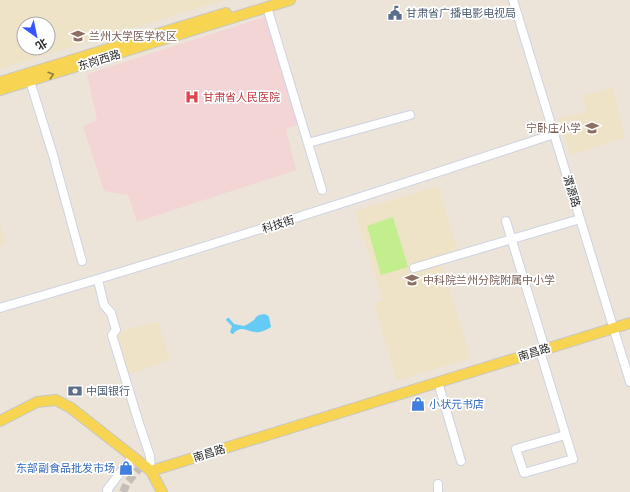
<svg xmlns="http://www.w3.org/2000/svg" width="630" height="492" font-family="Lato,'Noto Sans SC',sans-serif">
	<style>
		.education { fill: #efe3c7; fill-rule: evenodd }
		.medical { fill: #f3d5d6 }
		.pitch { fill: #c2ee8d }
		.water { fill: #66cbf4 }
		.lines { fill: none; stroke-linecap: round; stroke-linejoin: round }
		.minor-tunnel { stroke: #c5beb6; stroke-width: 8; stroke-dasharray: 8 4; stroke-linecap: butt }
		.minor-casing { stroke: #ced2e2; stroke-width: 10 }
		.major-casing { stroke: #c7c7c7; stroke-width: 12 }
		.minor { stroke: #fff; stroke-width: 8 }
		.major { stroke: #f7d553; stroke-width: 10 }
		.oneway { stroke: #907e3e }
		.labels { text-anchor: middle; stroke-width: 3.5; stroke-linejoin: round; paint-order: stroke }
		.service-label { font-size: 11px; fill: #4e5e75; stroke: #fff; text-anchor: start }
		.education-label { font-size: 11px; fill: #785e54; stroke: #fff; text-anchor: start }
		.street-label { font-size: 11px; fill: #282828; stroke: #fff }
		.health-label { font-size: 11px; fill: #be3a42; stroke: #fff; text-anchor: start }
		.shop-label { font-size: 11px; fill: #366cbe; stroke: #fff; text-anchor: start }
	</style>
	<rect width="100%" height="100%" fill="#ece4d9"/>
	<path class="education" d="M0 0H225L0 69ZM24 24H48V48H24Z
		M613 87 625 138 571 155 559 118 586 112 583 96Z
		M438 186 459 253 440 259 471 358 397 381 374 304 383 301 355 211Z
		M0 223 6 244 0 246Z
		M158 321 170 360 126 375 116 340 118 332Z"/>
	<path class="medical" d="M268 16 299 124 286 129 296 170 137 222 128 195 104 191 83 126 97 120 87 74Z"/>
	<path class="pitch" d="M393 217 408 267 381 275 367 226Z"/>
	<path class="water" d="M264 314 267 315 269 317 271 327C266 330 261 333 255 332 245 331 241 325 233 334H232L230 332 232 326 226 320 227 318H229L234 324 244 326 248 324 254 320 256 317 259 315Z"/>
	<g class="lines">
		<path class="minor-tunnel" d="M123 492 127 483 143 464"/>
		<defs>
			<path id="minor" d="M513 0 630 382
				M267 7 322 190
				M30 81 53 155 82 261
				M308 143 410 115
				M506 221 545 349
				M414 268 580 219
				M98 280 104 305 111 313 116 330 112 335 138 420 150 456 151 471
				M0 308C186 254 370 195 554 134
				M540 351 573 459 524 473 516 449 565 435
				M438 382 461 461
				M108 492 107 490 133 456
				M438 492V484"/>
			<path id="major" d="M0 82 226 13
				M0 90 290 0
				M0 421 37 402 56 400 71 408 151 471 162 492
				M151 471 630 323"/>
		</defs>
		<use href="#minor" class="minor-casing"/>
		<use href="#major" class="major-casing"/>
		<use href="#minor" class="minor"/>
		<use href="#major" class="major"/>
	</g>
	<defs><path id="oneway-chevron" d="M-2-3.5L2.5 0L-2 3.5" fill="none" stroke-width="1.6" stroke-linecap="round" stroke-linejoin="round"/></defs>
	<use class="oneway" href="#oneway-chevron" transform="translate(51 75) rotate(-17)"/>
	<defs>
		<symbol id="civic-bare" viewBox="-9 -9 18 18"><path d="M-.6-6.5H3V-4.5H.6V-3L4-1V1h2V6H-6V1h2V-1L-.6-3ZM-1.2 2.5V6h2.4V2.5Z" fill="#5c6f8a" stroke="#fff" stroke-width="2.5" paint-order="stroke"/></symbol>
		<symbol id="university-bare" viewBox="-9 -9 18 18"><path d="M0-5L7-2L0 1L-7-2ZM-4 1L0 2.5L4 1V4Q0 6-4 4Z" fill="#8d6e63" stroke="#fff" stroke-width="2.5" paint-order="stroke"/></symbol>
		<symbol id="hospital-bare" viewBox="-9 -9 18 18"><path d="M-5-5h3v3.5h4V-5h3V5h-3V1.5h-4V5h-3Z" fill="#e0444e" stroke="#fff" stroke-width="2.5" paint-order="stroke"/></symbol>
		<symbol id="school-bare" viewBox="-9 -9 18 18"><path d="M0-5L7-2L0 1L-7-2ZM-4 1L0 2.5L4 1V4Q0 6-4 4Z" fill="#8d6e63" stroke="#fff" stroke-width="2.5" paint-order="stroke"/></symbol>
		<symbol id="bank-bare" viewBox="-9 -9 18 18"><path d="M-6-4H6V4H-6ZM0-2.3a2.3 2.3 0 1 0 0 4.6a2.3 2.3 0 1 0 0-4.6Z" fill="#5c6f8a" stroke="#fff" stroke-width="2.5" paint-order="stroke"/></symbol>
		<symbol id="shop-bare" viewBox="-9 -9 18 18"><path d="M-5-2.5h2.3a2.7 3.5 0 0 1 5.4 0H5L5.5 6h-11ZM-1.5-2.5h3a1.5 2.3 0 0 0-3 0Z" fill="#3f7fe0" stroke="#fff" stroke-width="2.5" paint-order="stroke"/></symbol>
	</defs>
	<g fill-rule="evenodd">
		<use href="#civic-bare" x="385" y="3" width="20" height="20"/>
		<use href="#university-bare" x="68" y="26" width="20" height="20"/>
		<use href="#hospital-bare" x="182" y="87" width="20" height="20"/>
		<use href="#school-bare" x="582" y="118" width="20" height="20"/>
		<use href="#school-bare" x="402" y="270" width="20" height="20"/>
		<use href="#bank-bare" x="65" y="381" width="20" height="20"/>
		<use href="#shop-bare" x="408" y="394" width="20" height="20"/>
		<use href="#shop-bare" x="116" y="458" width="20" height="20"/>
	</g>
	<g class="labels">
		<g class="service-label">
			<text x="406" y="17">甘肃省广播电影电视局</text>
			<text x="86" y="395">中国银行</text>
		</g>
		<g class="education-label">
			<text x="89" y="40">兰州大学医学校区</text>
			<text x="581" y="132" text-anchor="end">宁卧庄小学</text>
			<text x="423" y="284">中科院兰州分院附属中小学</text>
		</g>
		<g class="street-label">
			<text transform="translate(99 60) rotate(-17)" y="4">东岗西路</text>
			<text transform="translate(572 191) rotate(73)" y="4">渭源路</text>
			<text transform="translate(278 224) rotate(-17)" y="4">科技街</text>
			<text transform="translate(534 352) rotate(-17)" y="4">南昌路</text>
			<text transform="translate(209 453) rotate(-17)" y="4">南昌路</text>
		</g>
		<g class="health-label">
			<text x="203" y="101">甘肃省人民医院</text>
		</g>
		<g class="shop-label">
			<text x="429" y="408">小状元书店</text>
			<text x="115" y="472" text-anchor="end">东部副食品批发市场</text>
		</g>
	</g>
	<g transform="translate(36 36) rotate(147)"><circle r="19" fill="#ffffff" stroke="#a9a9a9"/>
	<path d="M0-3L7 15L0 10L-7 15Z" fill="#3354ff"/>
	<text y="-6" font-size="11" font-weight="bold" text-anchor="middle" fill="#282828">北</text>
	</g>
</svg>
